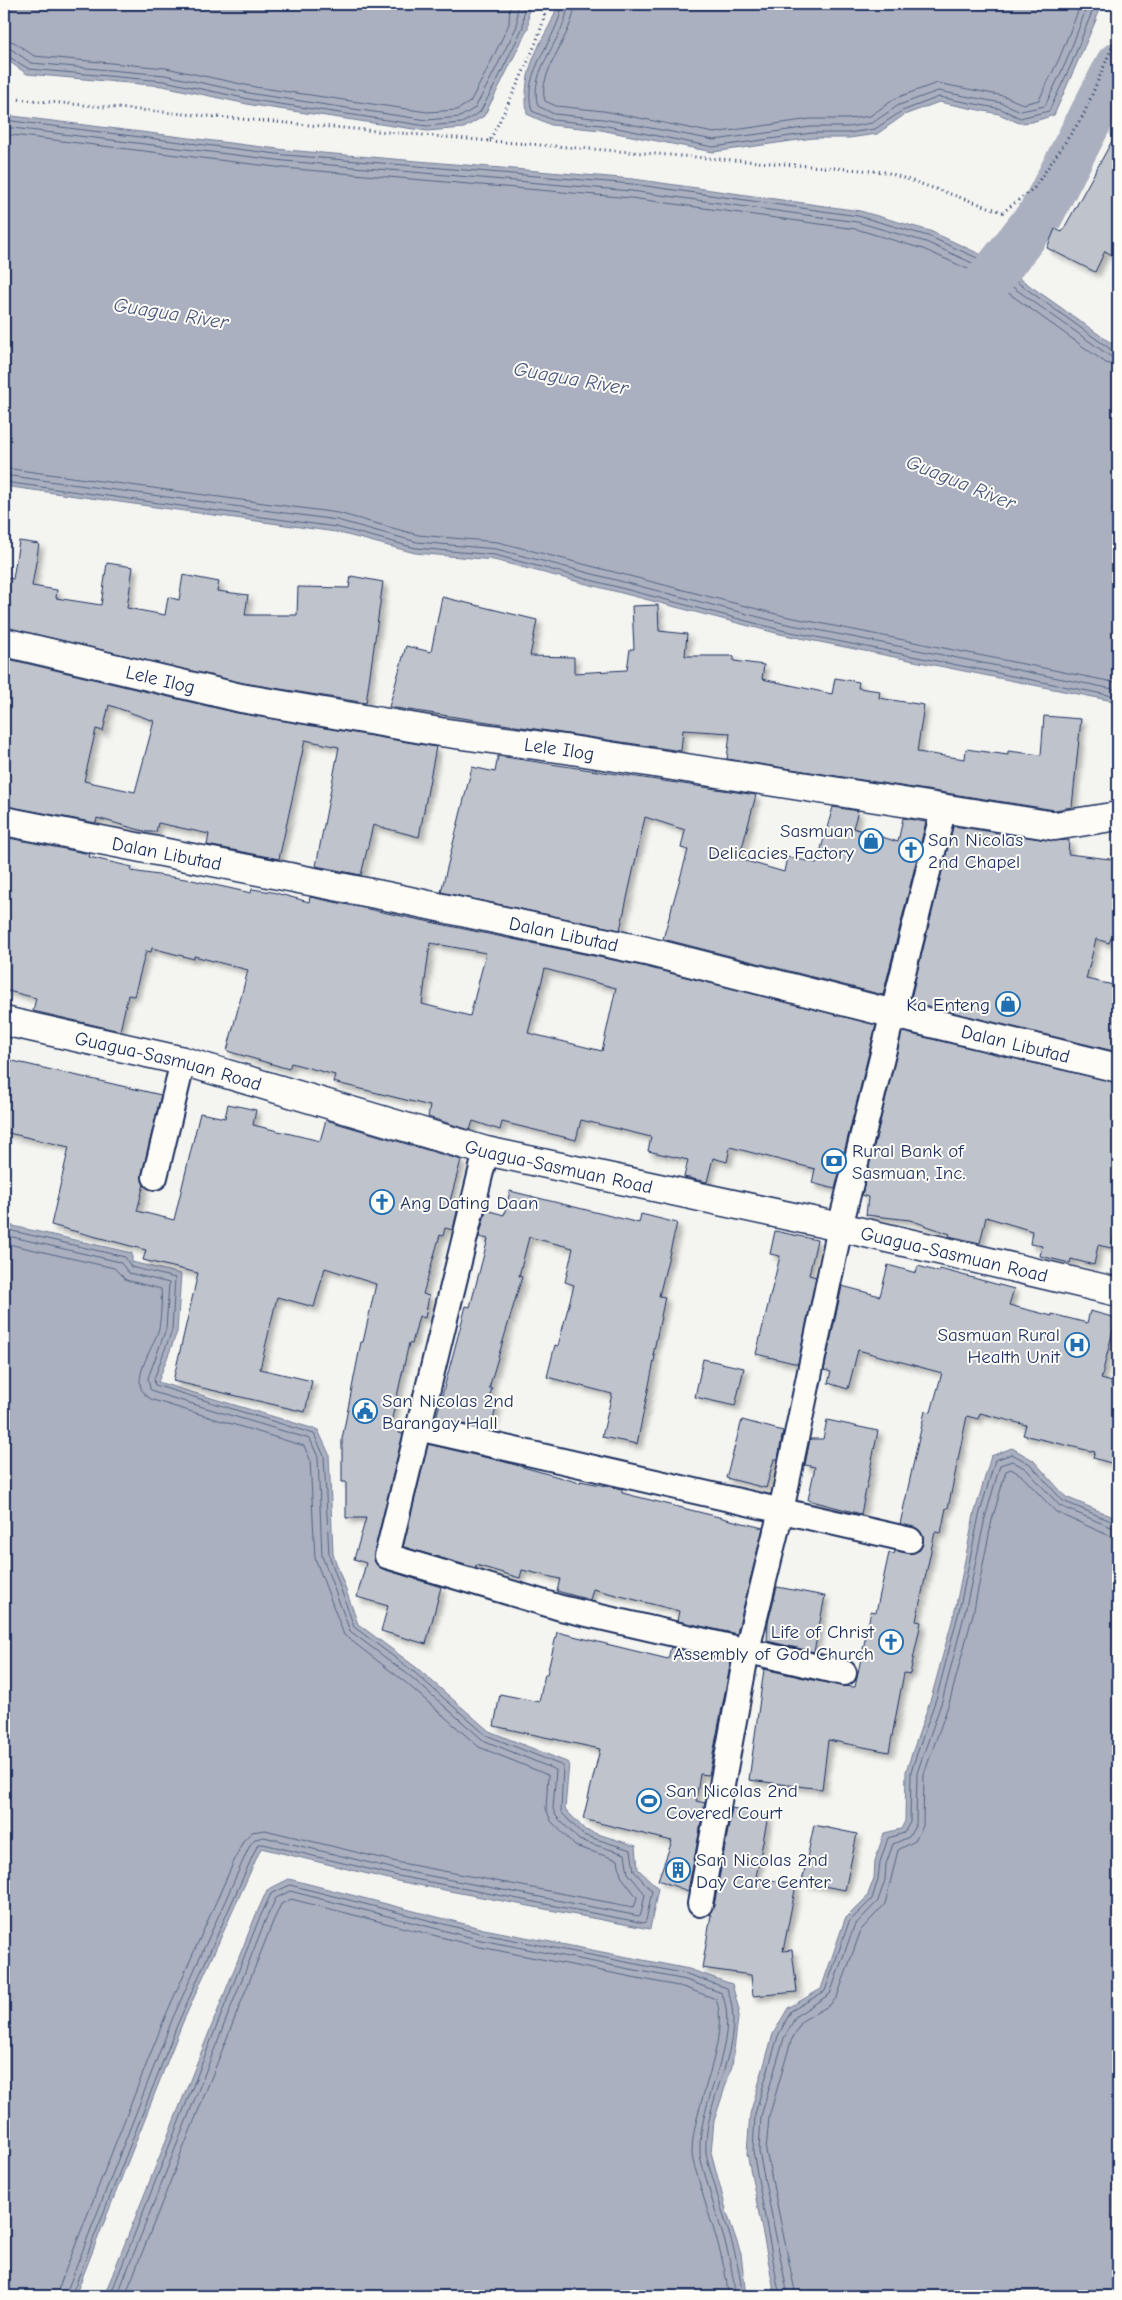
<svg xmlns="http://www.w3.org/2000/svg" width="1122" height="2300" font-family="'Comic Neue',sans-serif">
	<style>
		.built { fill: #e4e5e6 }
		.water { fill: #aab0bf; stroke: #717c98 }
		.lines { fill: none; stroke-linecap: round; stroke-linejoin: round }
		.shore { stroke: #546385; stroke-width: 1 }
		.river { stroke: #aab0bf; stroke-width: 46 }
		.building { fill: #bfc3cc; stroke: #1b2f5e; fill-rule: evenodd; filter: url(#shadow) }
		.street-casing { stroke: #1b2f5e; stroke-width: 28 }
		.secondary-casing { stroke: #1b2f5e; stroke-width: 31 }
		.path { stroke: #1b2f5e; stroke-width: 3; stroke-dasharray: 1 4; stroke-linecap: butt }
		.street { stroke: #fdfcf7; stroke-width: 24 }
		.secondary { stroke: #fdfcf7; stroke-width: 28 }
		.labels { text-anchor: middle; stroke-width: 4; stroke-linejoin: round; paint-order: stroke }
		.street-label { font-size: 19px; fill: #1b2f5e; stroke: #fdfcf7 }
		.poi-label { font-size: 19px; fill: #1b2f5e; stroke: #fdfcf7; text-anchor: start }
		.water-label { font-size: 20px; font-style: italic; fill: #46567b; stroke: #fdfcf7 }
	</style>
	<defs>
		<filter id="shadow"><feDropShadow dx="4.5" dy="4.5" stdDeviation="2.5" flood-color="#0004"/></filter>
	</defs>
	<rect width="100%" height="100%" fill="#f4f4f1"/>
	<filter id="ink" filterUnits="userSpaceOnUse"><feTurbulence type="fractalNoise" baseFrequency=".02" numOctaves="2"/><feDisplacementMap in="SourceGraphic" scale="10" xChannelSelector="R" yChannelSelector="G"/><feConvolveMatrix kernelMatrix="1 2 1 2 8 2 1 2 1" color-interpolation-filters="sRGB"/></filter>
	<g filter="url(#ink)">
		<path class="built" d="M1118 107V139L1106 133Z"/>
		<path class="water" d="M4 4H529L528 28 501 83 484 116 464 128 427 131 252 105 163 86 27 74 4 58Z
			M557 4H1100L1096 20 1054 115 1032 122 1019 123 999 114 939 102 904 115 877 134 849 138H813L713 152 601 130 551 125 527 114C524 91 527 71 537 50 544 33 554 22 557 4Z
			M4 115 286 150 633 179 860 211 930 231 995 261 1118 348V702L780 634 494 560 415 553 336 532 4 486Z
			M4 1224 132 1253V1262L181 1274 177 1332 158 1382 318 1430 329 1454 333 1554 358 1624 417 1668 489 1731 569 1763 565 1809 585 1830 636 1846 638 1869 658 1888 650 1929 397 1881 261 1848 182 2024 75 2296H4Z
			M1012 1448 1033 1460 1066 1497 1118 1519V2296H778L774 2290 747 2153 750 2114 773 2034 788 2008 821 1989 845 1919 867 1897 874 1878 875 1861 884 1833 901 1829 905 1821 906 1771 932 1695 955 1610 974 1515 991 1456Z
			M289 1879 484 1929 689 1969 732 1984 739 2010 732 2066 714 2121 711 2152 727 2213 741 2254 746 2296H104L255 1917 267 1890Z"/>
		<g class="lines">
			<path class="shore" d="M562 4C559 40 520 70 532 111L553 120 602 125 713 147 812 133H849L875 129 902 111 939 97 1001 109 1020 118 1049 111 1071 65 1095 4
				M568 4C566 39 527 70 538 106L554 114 603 119 714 140 811 127H848L872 123 899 105 938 91 1002 103 1021 111 1045 106 1066 62 1088 4
				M575 4C574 34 536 74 545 101L556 106 604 111 714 133 810 119H848L870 116 896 98 937 83 1004 96 1023 104 1039 100 1059 59 1081 4
				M4 40 14 42 34 56 166 68 255 87 427 112 457 110 470 102 485 74 509 24 510 4
				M4 48 11 49 31 63 165 75 254 94 427 120 460 117 475 108 491 78 517 26V4
				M4 54 29 69 164 81 253 100 427 126 462 123 480 112 497 81 523 27 524 4
				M4 120 285 155 632 184 858 216 928 236 993 265 1113 351 1118 352
				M4 127 285 161 631 191 857 222 926 242 990 271 1110 356 1118 358
				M4 134 284 168 631 198 856 229 923 249 986 277 1106 363 1118 366
				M4 468 338 513 418 535 498 542 784 616 1118 683
				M4 475 337 520 417 542 496 549 782 623 1118 690
				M4 482 336 527 416 548 495 555 781 630 1118 697
				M4 1229 125 1257 131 1267 175 1278 172 1330 154 1379 155 1385 314 1434 324 1456 329 1555 354 1627 414 1672 486 1735 563 1766 561 1812 583 1835 631 1850 634 1871 652 1891 646 1921 644 1923 398 1876 263 1844H258L178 2023 71 2296
				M4 1235 120 1262 129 1273 169 1283 166 1329 148 1378 150 1389 156 1393 310 1439 318 1457 322 1556 350 1631 410 1676 483 1740 556 1770 553 1809 556 1816 579 1840 625 1854 628 1873 645 1894 641 1914 639 1916 399 1870 264 1837 255 1839 250 1845 172 2020 65 2296
				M4 1243 114 1268 126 1280 161 1289C162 1300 161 1316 159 1328 154 1349 123 1387 153 1400L304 1446 310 1459 315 1558 344 1635 405 1682 479 1747 548 1775 546 1809 551 1821 575 1846 618 1860 621 1876 637 1897 635 1905 633 1907 401 1863 265 1830 252 1832 243 1841 165 2017 59 2287 57 2296
				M110 2296 259 1919 271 1894 290 1885 483 1934 687 1974 727 1988C749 2044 703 2097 706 2152 707 2162 711 2172 714 2182 723 2220 740 2256 742 2296
				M117 2296 265 1921 276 1898 290 1891 481 1940 686 1980 722 1993C741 2042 697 2103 700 2153 700 2162 705 2173 707 2182 717 2220 733 2257 735 2296
				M125 2296 272 1924 281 1904 291 1899 480 1947 683 1987 716 1999C731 2037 692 2108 692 2152 692 2163 698 2175 700 2185 710 2222 726 2258 728 2296
				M782 2296 778 2287 753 2152 755 2114 778 2036 791 2011 825 1991 849 1922 872 1899 878 1879 880 1862 888 1838 904 1833 910 1822 911 1771 937 1696 959 1611 979 1516 995 1460 1012 1454 1030 1464 1063 1501 1118 1524
				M788 2296 759 2152 761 2116 784 2038 796 2016 830 1994 854 1926 878 1901 885 1880 886 1864 893 1844 909 1837 916 1824 917 1773 943 1698 965 1612 985 1518 1000 1465 1012 1461 1026 1469 1060 1506 1118 1530
				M796 2296 766 2151 769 2117 791 2041 802 2021 830 2005 837 1997 861 1930 885 1904 898 1850 915 1841 923 1826 924 1774 950 1700 973 1614 992 1520 1006 1471 1011 1469 1021 1475 1056 1512 1110 1536 1118 1537"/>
			<path class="river" d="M962 314 1041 214 1118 65"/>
		</g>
		<path class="building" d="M1118 130V258L1105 251 1095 272 1047 248 1055 229 1062 232Z
			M19 541 39 544 32 586 57 590 56 598 101 605 107 563 133 567 127 608 165 615 168 597 179 600 183 575 219 582 217 591 248 595 245 615H297L298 587 349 588 351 576 383 582 366 703 244 683 4 627V577L13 579Z
			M442 597 537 620 530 656 574 657V673L627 670 630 649H634L632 606 658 605 659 631 687 634 685 656H734V661L764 665 762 679 832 694 835 678 859 682 858 688 880 691 879 698 924 705 917 752 965 759 966 749 1008 755V751L1041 755 1044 716 1081 719 1072 807 1055 810 727 759 730 733 683 730 681 751 389 707 406 646 431 652Z
			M4 658 237 713 436 747 419 837 373 825 361 875 316 866 339 747 305 740 279 859 207 845 209 834 158 823 156 832H147L97 818 96 823 7 806 10 790 4 788ZM109 705 154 721 135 792 84 781 96 729 103 731Z
			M498 756 756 795 739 859 784 872 787 857 817 863 833 807 858 811 853 828 898 842 903 818 926 822 883 995 663 939 688 850 681 848 685 830 645 817 620 930 441 892 472 767 495 772Z
			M953 826 1053 841 1069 840 1068 854 1118 860V941L1111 938 1109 943 1096 939 1086 979 1118 986V1052L910 1002Z
			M4 837 90 854 89 857 132 867 131 871 192 880 251 893 252 889 272 892 309 902 310 897 642 966 876 1025 835 1189 812 1183 815 1169 730 1147 727 1162 713 1158 707 1182 684 1177 688 1160 648 1151 651 1137 581 1120 576 1140 502 1122 500 1130 473 1121 470 1130 428 1117 430 1106 333 1082 335 1075 291 1063 289 1069 227 1051 248 970 194 956V959L152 948 151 952 146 951 134 996 128 995 120 1031 33 1011 36 998 4 990ZM430 943 486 953 470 1016 422 1004ZM545 969 616 988 602 1051 528 1033Z
			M902 1032 1118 1083V1219L1111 1248 1098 1245 1094 1265 1071 1259 1070 1263 1040 1256 1042 1246 1030 1244 1032 1231 986 1217 980 1243 949 1236 950 1234 910 1220 866 1215 868 1197 862 1195Z
			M4 1059 161 1095 142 1174 144 1184 137 1211 174 1220 200 1113 225 1118 228 1104 256 1110 253 1125 320 1141 326 1120 461 1160 450 1201 459 1203 453 1230 445 1228 443 1236 440 1235 423 1294 429 1296 425 1318 419 1316 412 1344 409 1343 390 1427 400 1430 399 1433 403 1434 374 1553 377 1565 383 1569 441 1587 426 1644 381 1631 388 1606 357 1597 366 1563 354 1559 366 1518H346V1482H342V1439L361 1342H363L376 1284 325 1268 314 1307 277 1297 260 1369 312 1381 305 1412 173 1381 198 1273 143 1260 146 1250 51 1225 69 1147 4 1132Z
			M510 1191 639 1223 641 1214 677 1223 659 1296 665 1297 653 1355 655 1356 637 1444 602 1437 612 1394 547 1377 555 1345 558 1346 574 1285 565 1282 573 1248 529 1237 519 1276 522 1277 489 1388H492L488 1403 497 1405 490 1430 436 1418 466 1306 470 1307 488 1239 479 1237 486 1210 504 1215Z
			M775 1231 817 1240 809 1275 816 1277 798 1364 756 1354 780 1256 770 1254Z
			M888 1265 916 1273 918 1266 939 1272 940 1269 1014 1289 1009 1305 1052 1316V1314L1087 1323 1090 1311 1116 1318 1101 1379 1112 1382 1111 1385 1118 1387V1465L1093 1458 1095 1452 1023 1435 1026 1425 980 1413 978 1419 967 1416 948 1508H946L941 1533 935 1532 916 1621 921 1622 910 1674 904 1673 889 1752 828 1740 822 1789 749 1780 764 1669 841 1686 855 1687 871 1611 876 1612 889 1553 894 1554 895 1551 914 1553 920 1550 923 1544V1536L919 1530 900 1524 925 1411 931 1412 942 1373 858 1350 848 1389 828 1383 831 1372 824 1370 842 1286 880 1296Z
			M703 1359 744 1368 735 1406 695 1397Z
			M742 1420 783 1431 778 1459H774L766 1488 726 1478Z
			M827 1420 878 1431 861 1514 808 1500 815 1467 805 1465 810 1439H823Z
			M428 1444 498 1460 580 1483V1481L622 1489V1493L763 1528 737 1634 677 1621 679 1611 593 1589 590 1600 557 1591 560 1579 522 1570 520 1578 476 1565V1568L403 1547Z
			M777 1587 825 1596 814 1652 767 1641 768 1622Z
			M557 1632 668 1659 671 1647 731 1661 709 1775 700 1774 696 1801 705 1803 688 1891 658 1880 672 1841 583 1819 600 1749 494 1726 500 1694 539 1702 545 1674H547Z
			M732 1808 768 1816 756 1877 796 1885 783 1951 792 1950 797 1992 753 1996 751 1975 702 1968 711 1915 708 1914 714 1906Z
			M814 1825 857 1834 845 1890 802 1882Z"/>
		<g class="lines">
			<defs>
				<path id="street" d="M486 1151 387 1556 561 1608 844 1673
					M155 1177 183 1061
					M418 1428 910 1540
					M700 1904 747 1650 781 1511 840 1227 944 807"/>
				<g id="secondary">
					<path id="s1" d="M4 642 241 698 440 732 565 749 1055 826 1118 816"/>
					<path id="s2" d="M4 821 386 896 646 951 894 1014 1118 1068"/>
					<path id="s3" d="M4 1021 183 1061 486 1151 840 1227 1118 1292"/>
				</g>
			</defs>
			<use href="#street" class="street-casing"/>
			<use href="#secondary" class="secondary-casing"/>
			<path class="path" d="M4 98 490 141C502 114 549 28 545 4
				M490 141 886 172 1003 212 1034 188 1083 116 1118 33"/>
			<use href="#street" class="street"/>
			<use href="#secondary" class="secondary"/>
		</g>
	</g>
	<defs>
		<symbol id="shop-ring" viewBox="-11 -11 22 22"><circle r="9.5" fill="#fdfcf7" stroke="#1f6fb2" stroke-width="1.5"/><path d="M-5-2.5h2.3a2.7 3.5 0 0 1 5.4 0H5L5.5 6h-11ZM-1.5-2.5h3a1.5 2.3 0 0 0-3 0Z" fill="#1f6fb2"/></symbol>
		<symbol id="church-ring" viewBox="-11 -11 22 22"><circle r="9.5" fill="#fdfcf7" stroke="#1f6fb2" stroke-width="1.5"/><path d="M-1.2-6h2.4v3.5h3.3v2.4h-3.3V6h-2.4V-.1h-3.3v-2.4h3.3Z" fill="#1f6fb2"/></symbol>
		<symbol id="bank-ring" viewBox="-11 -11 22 22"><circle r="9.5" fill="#fdfcf7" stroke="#1f6fb2" stroke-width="1.5"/><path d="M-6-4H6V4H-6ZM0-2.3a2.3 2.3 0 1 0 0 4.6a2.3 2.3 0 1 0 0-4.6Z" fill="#1f6fb2"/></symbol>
		<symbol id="hospital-ring" viewBox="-11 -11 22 22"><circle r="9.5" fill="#fdfcf7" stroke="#1f6fb2" stroke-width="1.5"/><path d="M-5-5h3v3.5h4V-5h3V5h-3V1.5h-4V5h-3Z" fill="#1f6fb2"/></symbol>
		<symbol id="civic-ring" viewBox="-11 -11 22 22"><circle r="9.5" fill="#fdfcf7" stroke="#1f6fb2" stroke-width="1.5"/><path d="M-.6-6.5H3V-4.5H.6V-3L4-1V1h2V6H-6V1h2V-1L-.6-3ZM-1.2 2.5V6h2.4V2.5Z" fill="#1f6fb2"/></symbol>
		<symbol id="stadium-ring" viewBox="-11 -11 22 22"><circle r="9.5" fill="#fdfcf7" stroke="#1f6fb2" stroke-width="1.5"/><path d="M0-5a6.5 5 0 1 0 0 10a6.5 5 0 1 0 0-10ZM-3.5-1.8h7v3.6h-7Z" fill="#1f6fb2"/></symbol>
		<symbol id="building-ring" viewBox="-11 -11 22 22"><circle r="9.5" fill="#fdfcf7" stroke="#1f6fb2" stroke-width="1.5"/><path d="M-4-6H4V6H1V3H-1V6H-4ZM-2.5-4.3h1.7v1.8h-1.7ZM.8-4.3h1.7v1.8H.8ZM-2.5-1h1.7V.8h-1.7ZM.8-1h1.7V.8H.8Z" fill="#1f6fb2"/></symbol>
	</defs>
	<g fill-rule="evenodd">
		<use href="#shop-ring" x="857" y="827" width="28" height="28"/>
		<use href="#church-ring" x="897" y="836" width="28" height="28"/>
		<use href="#shop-ring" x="994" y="990" width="28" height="28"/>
		<use href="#bank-ring" x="820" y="1147" width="28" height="28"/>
		<use href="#church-ring" x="368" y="1188" width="28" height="28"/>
		<use href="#hospital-ring" x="1063" y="1331" width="28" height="28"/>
		<use href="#civic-ring" x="351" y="1397" width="28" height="28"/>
		<use href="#church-ring" x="877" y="1628" width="28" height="28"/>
		<use href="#stadium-ring" x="635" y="1787" width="28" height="28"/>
		<use href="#building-ring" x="664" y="1856" width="28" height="28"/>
	</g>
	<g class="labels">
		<g class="street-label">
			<text dy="7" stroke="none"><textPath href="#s1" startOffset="161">Lele Ilog</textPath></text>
			<text dy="7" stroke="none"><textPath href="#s1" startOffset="566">Lele Ilog</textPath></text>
			<text dy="7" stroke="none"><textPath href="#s2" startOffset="166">Dalan Libutad</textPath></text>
			<text dy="7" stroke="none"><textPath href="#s2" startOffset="571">Dalan Libutad</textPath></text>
			<text dy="7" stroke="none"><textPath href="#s2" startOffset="1036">Dalan Libutad</textPath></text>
			<text dy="7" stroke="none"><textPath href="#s3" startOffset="169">Guagua-Sasmuan Road</textPath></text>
			<text dy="7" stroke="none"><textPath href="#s3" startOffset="574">Guagua-Sasmuan Road</textPath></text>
			<text dy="7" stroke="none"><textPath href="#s3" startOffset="979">Guagua-Sasmuan Road</textPath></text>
		</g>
		<g class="poi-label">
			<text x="854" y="837" text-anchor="end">Sasmuan<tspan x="854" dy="22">Delicacies Factory</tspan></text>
			<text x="928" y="846">San Nicolas<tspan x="928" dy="22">2nd Chapel</tspan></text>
			<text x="990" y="1011" text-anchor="end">Ka Enteng</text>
			<text x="852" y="1157">Rural Bank of<tspan x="852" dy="22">Sasmuan, Inc.</tspan></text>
			<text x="400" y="1209">Ang Dating Daan</text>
			<text x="1060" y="1341" text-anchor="end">Sasmuan Rural<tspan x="1060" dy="22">Health Unit</tspan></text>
			<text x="382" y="1407">San Nicolas 2nd<tspan x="382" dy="22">Barangay Hall</tspan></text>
			<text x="874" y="1638" text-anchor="end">Life of Christ<tspan x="874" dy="22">Assembly of God Church</tspan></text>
			<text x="666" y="1797">San Nicolas 2nd<tspan x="666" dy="22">Covered Court</tspan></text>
			<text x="696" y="1866">San Nicolas 2nd<tspan x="696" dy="22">Day Care Center</tspan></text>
		</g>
		<g class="water-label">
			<text transform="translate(171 313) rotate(9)" y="7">Guagua River</text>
			<text transform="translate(571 378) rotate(10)" y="7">Guagua River</text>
			<text transform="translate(961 482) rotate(22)" y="7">Guagua River</text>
		</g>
	</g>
	<rect width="1122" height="2300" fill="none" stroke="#fdfcf7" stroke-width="20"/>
	<rect x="10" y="10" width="1102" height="2280" fill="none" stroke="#1b2f5e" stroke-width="2" filter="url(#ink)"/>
</svg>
